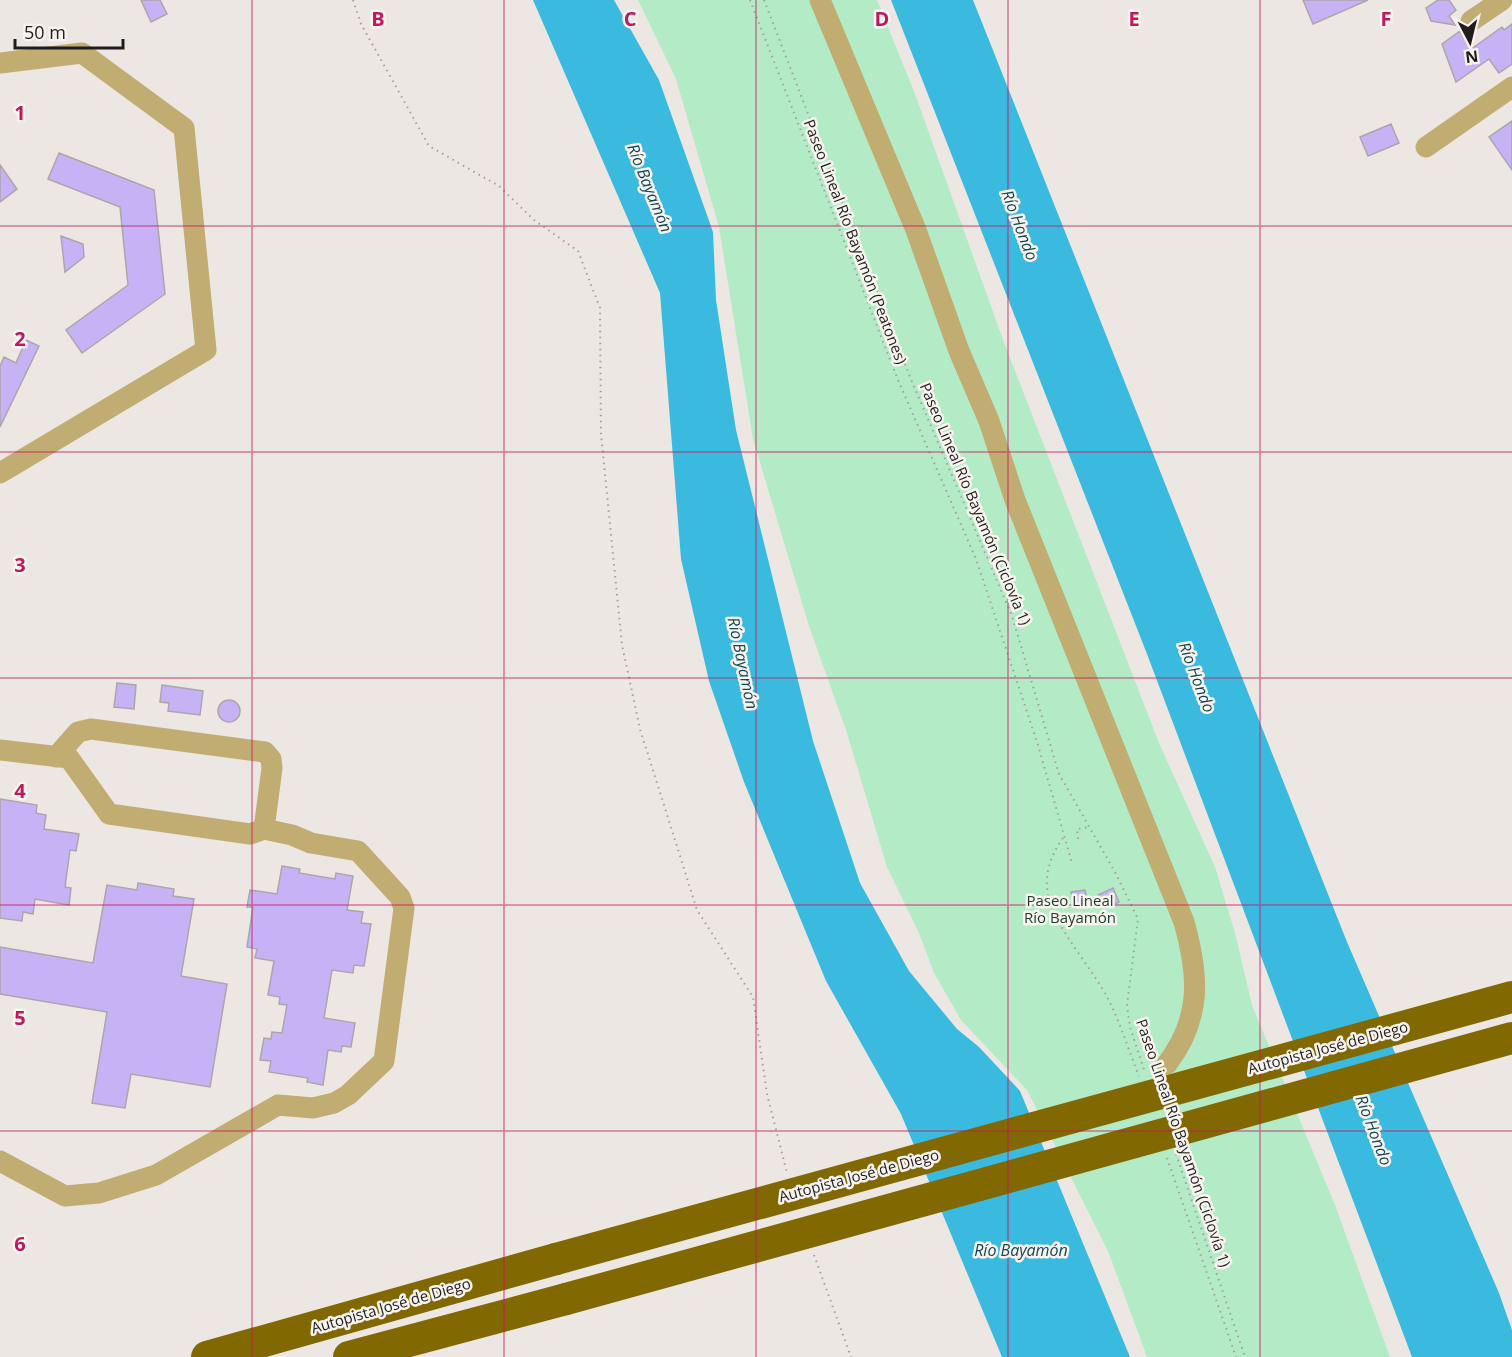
<svg xmlns="http://www.w3.org/2000/svg" width="1512" height="1357" font-family="'Open Sans',sans-serif">
	<style>
		.green { fill: #b2ebc6 }
		.water { fill: #3bbae0 }
		.building { fill: #c8b2f6; stroke: #a9a7ac; stroke-width: 1.5 }
		.lines { fill: none; stroke-linecap: round; stroke-linejoin: round }
		.path { stroke: #a4a09d; stroke-width: 2; stroke-dasharray: 1.5 4.5; stroke-linecap: butt }
		.minor { stroke: #c1ac71; stroke-width: 21 }
		.highway { stroke: #826800; stroke-width: 32 }
		.highway-bridge { stroke: #826800; stroke-width: 32 }
		.grid { fill: none; stroke: #c2185b; stroke-width: 1.5; stroke-opacity: 0.55 }
		.labels { text-anchor: middle; stroke-width: 5; stroke-linejoin: round; paint-order: stroke }
		.street-label { font-size: 15px; fill: #201e1d; stroke: #f9f4f0 }
		.park-label { font-size: 15px; fill: #163d27; stroke: #f9f4f0 }
		.water-label { font-size: 16px; font-style: italic; fill: #104655; stroke: #f9f4f0 }
		.grid-label { font-size: 20px; text-anchor: middle; font-weight: bold; fill: #c2185b; stroke: #f9f4f0; stroke-width: 5; stroke-linejoin: round; paint-order: stroke }
	</style>
	<rect width="100%" height="100%" fill="#ece7e3"/>
	<path class="green" d="M638 0H877L915 94 1002 337 1159 743 1215 867 1235 933 1252 1005 1335 1205 1390 1357H1147L1108 1251 1027 1090 961 1020 934 973 919 933 887 867 847 733 809 626 753 439 719 227 676 79Z"/>
	<path class="water" d="M533 0H614L659 80 713 232 716 300 736 430 813 741 860 883 909 971 957 1029 979 1047 1020 1091 1130 1357H1002L901 1114 826 981 744 782 709 681 681 559 660 293Z
		M891 0H973L1347 942 1499 1293 1512 1330V1357H1412L1147 654Z"/>
	<path class="building" d="M141 0H160L167 14 151 22Z
		M1303 0H1368L1313 24Z
		M1438 0H1449L1456 10 1449 16 1455 25 1431 21 1426 8Z
		M1512 24V64L1499 73 1489 59 1456 82 1442 44 1460 31 1472 48 1474 47 1502 27 1504 30Z
		M1512 121V170L1489 137Z
		M1391 124 1399 143 1368 156 1360 137Z
		M59 153 154 190 165 294 82 353 66 330 128 285 120 207 48 179Z
		M0 165 17 189 0 202Z
		M61 236 83 244 84 257 65 272Z
		M26 340 39 346 0 427V366L4 357 16 363Z
		M117 683 136 685 134 709 114 707Z
		M162 685 203 691 200 715 168 711 169 703 160 702Z
		M218 711a11 11 0 1 1 22 0a11 11 0 1 1-22 0Z
		M0 799 37 805 36 813 46 815 44 829 79 834 76 851 70 850 65 887 71 888 69 905 35 899 33 914 23 912 22 921 0 918Z
		M282 866 300 869 299 873 335 879 336 873 353 876 347 910 363 912 361 923 371 924 364 966 354 965 353 973 332 970 324 1018 355 1023 351 1047 342 1046 341 1052 328 1050 323 1085 307 1082 308 1078 269 1072 271 1061 260 1060 264 1038 271 1039 272 1032 282 1033 287 1005 279 1004 280 997 268 995 274 961 255 958 257 949 247 947 253 907H247L250 890 277 894Z
		M138 883 174 889 173 896 194 899 181 976 227 984 210 1087 131 1074 125 1108 92 1103 107 1012 0 994V947L93 963 107 885 137 890Z
		M1113 888 1119 902 1105 908 1098 895Z
		M1085 890 1088 905 1074 908 1071 892Z"/>
	<g class="lines">
		<path class="path" d="M353 0 361 24 429 146 499 186 534 220 578 251 600 308 601 434 622 645 640 729 697 910 753 997 767 1094 787 1173
			M750 0 898 380 976 559 1038 745 1072 863
			M764 0 910 377 1012 616 1059 774 1115 872 1138 919 1127 1005 1130 1027 1145 1073
			M1063 838C1050 856 1043 877 1049 899 1057 929 1090 966 1106 995 1120 1021 1128 1049 1139 1076
			M1078 839 1077 829 1089 827
			M1176 1154 1245 1357
			M1167 1158 1236 1357
			M814 1255 851 1357"/>
		<path class="minor" d="M820 0 916 230 959 351 989 421 1015 500 1184 922C1199 975 1202 1018 1167 1064
			M1471 21 1502 0
			M0 63 82 53 184 128 206 350 0 473
			M1426 147 1512 87
			M0 750 69 758 109 814 250 834 264 829 272 768 271 759 265 752 91 729 78 732 56 757
			M0 1161 65 1196 99 1193 156 1175 278 1105 313 1108 334 1103 348 1095 384 1061 404 908 400 897 358 851 311 843 292 835 264 829"/>
		<path class="highway" d="M207 1357 556 1259
			M349 1357 566 1299"/>
		<path class="highway-bridge" d="M556 1259 1512 997
			M566 1299 1512 1038"/>
	</g>
	<path class="grid" d="M252 0V1357M504 0V1357M756 0V1357M1008 0V1357M1260 0V1357M0 226H1512M0 452H1512M0 678H1512M0 905H1512M0 1131H1512"/>
	<g class="labels">
		<g class="street-label">
			<text transform="translate(855 242) rotate(69)" y="5">Paseo Lineal Río Bayamón (Peatones)</text>
			<text transform="translate(975 504) rotate(67)" y="5">Paseo Lineal Río Bayamón (Ciclovía 1)</text>
			<text transform="translate(1328 1048) rotate(-15)" y="5">Autopista José de Diego</text>
			<text transform="translate(1183 1143) rotate(71)" y="5">Paseo Lineal Río Bayamón (Ciclovía 1)</text>
			<text transform="translate(859 1176) rotate(-15)" y="5">Autopista José de Diego</text>
			<text transform="translate(391 1306) rotate(-16)" y="5">Autopista José de Diego</text>
		</g>
		<g class="park-label">
			<text x="1070" y="906">Paseo Lineal<tspan x="1070" dy="17">Río Bayamón</tspan></text>
		</g>
		<g class="water-label">
			<text transform="translate(650 188) rotate(68)" y="6">Río Bayamón</text>
			<text transform="translate(1020 225) rotate(69)" y="6">Río Hondo</text>
			<text transform="translate(743 663) rotate(78)" y="6">Río Bayamón</text>
			<text transform="translate(1197 677) rotate(69)" y="6">Río Hondo</text>
			<text transform="translate(1374 1130) rotate(69)" y="6">Río Hondo</text>
			<text x="1021" y="1256">Río Bayamón</text>
		</g>
	</g>
	<g class="grid-label">
		<text x="378" y="26">B</text>
		<text x="630" y="26">C</text>
		<text x="882" y="26">D</text>
		<text x="1134" y="26">E</text>
		<text x="1386" y="26">F</text>
		<text x="20" y="120">1</text>
		<text x="20" y="346">2</text>
		<text x="20" y="572">3</text>
		<text x="20" y="798">4</text>
		<text x="20" y="1025">5</text>
		<text x="20" y="1251">6</text>
	</g>
	<g transform="translate(1470 42) rotate(173)" stroke="#f9f4f0" stroke-width="4.5" paint-order="stroke">
	<path d="M0-4.5L10 22L0 15L-10 22Z" fill="#201e1d"/>
	<text y="-9" font-size="16" font-weight="bold" text-anchor="middle" fill="#201e1d">N</text>
	</g>
	<path d="M15 39v9h108v-9" fill="none" stroke="#201e1d" stroke-width="3"/>
	<text x="24" y="39" font-size="18" fill="#201e1d" stroke="#f9f4f0" stroke-width="4.5" paint-order="stroke">50 m</text>
</svg>
